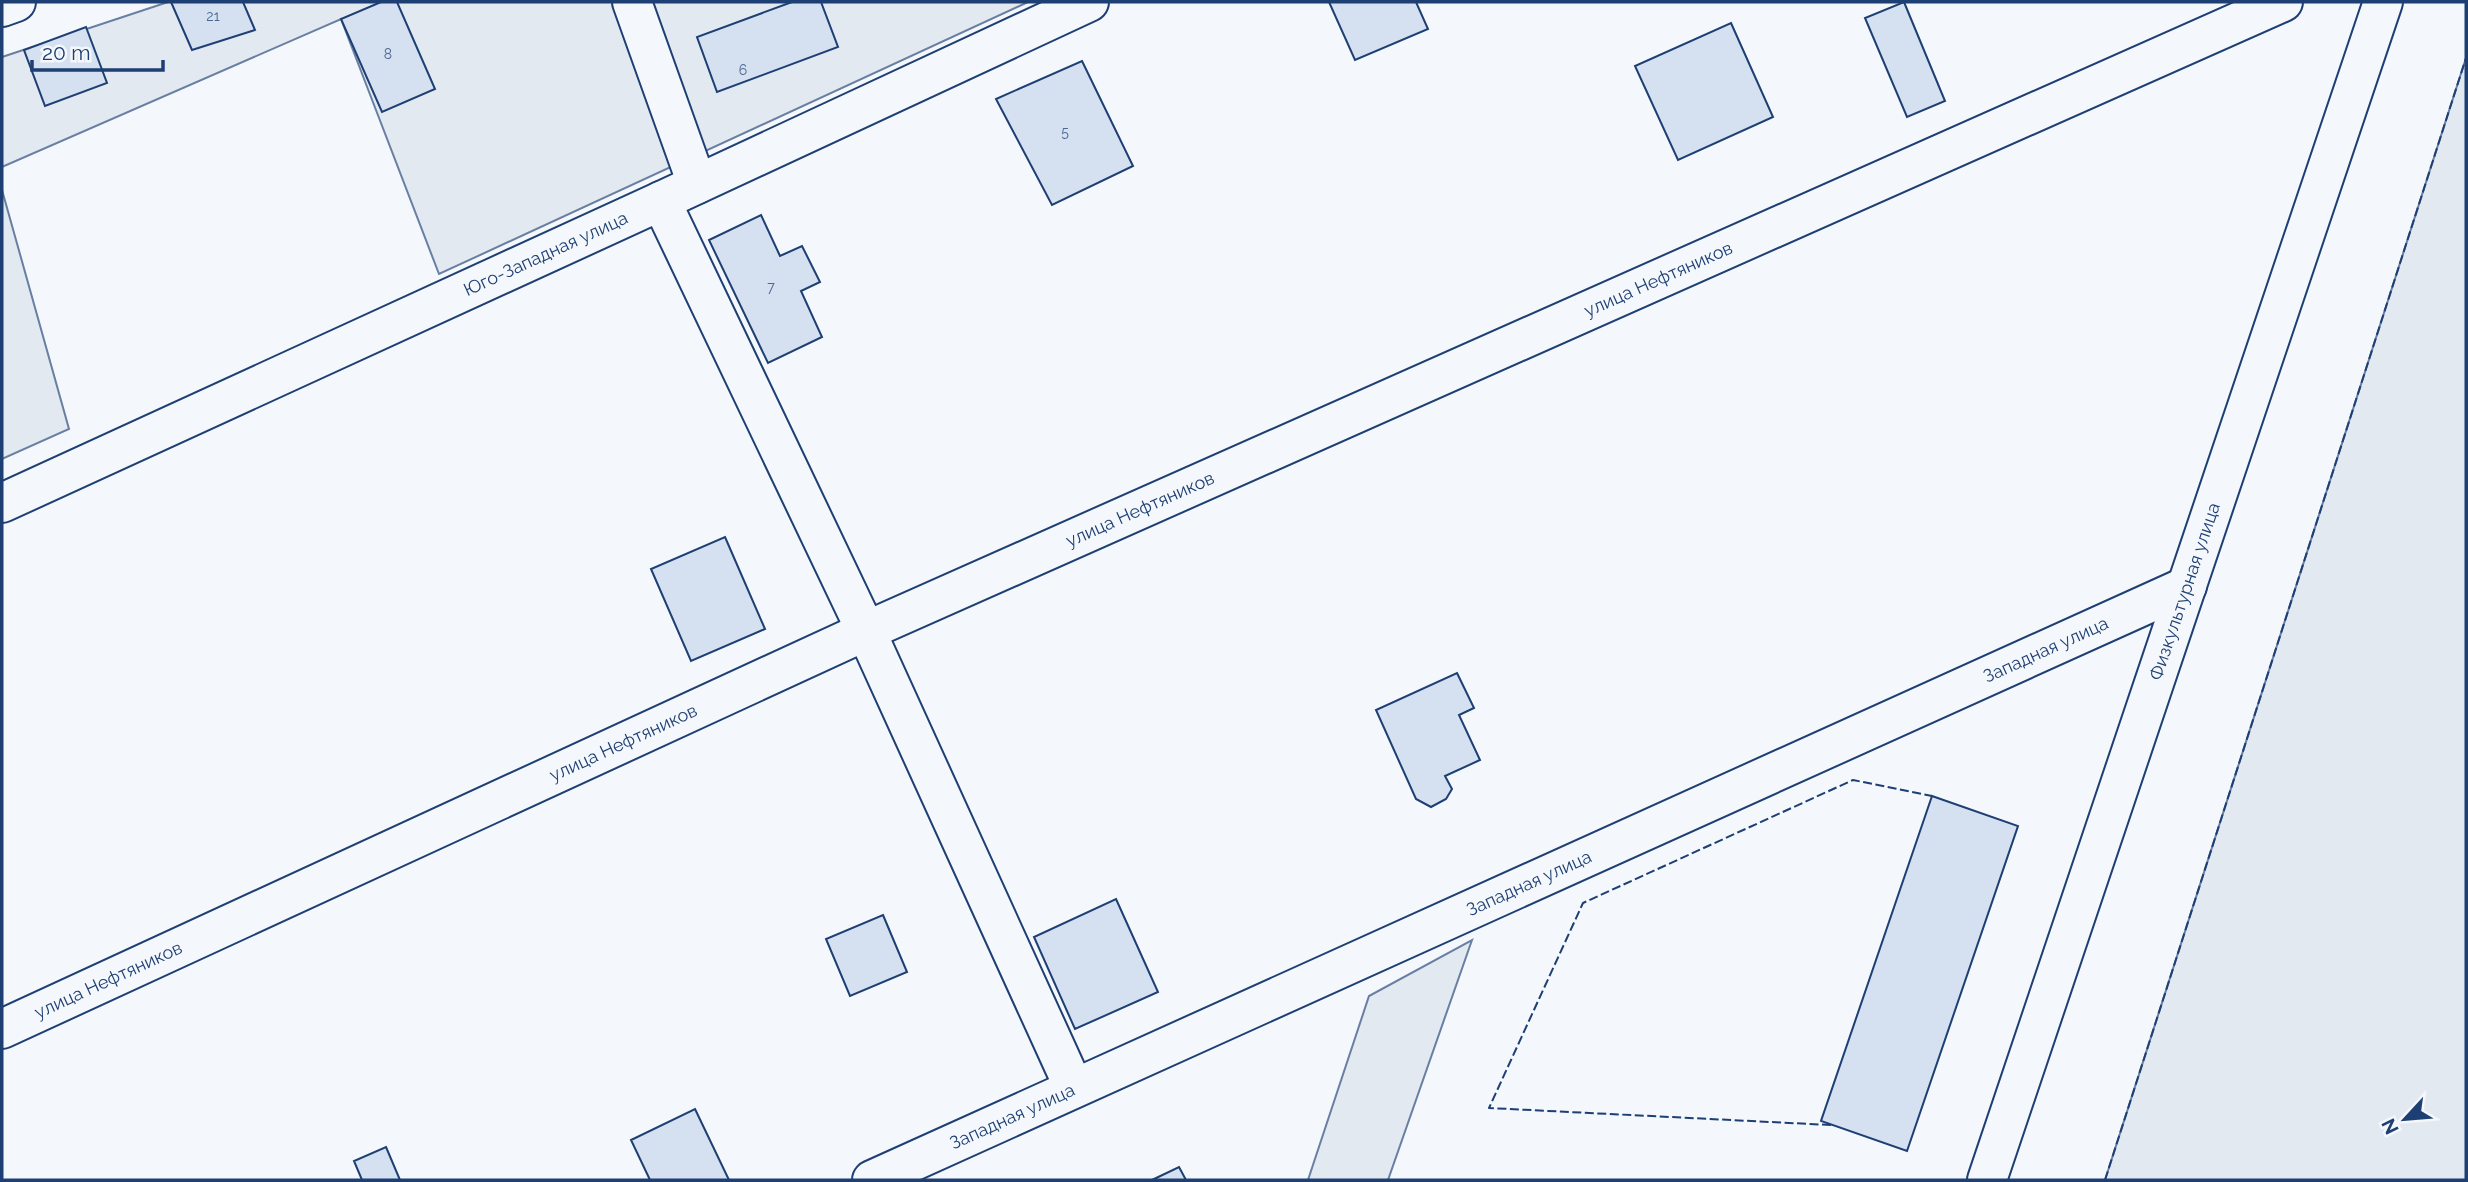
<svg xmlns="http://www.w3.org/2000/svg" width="2468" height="1182" font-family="Raleway,sans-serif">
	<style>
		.green { fill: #e3e9f0; stroke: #687fa3; stroke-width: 2 }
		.building { fill: #d5e0f0; stroke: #1d3f73; stroke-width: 2 }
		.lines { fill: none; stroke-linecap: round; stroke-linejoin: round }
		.minor-casing { stroke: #1d3f73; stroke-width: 42 }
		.secondary-casing { stroke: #1d3f73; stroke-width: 42 }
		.minor { stroke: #f4f7fb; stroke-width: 38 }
		.secondary { stroke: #f4f7fb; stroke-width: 38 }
		.fence { stroke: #1d3f73; stroke-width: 2; stroke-dasharray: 9 3.5; stroke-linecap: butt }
		.labels { text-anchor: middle; stroke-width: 5; stroke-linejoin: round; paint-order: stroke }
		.number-label { font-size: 14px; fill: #4b6792 }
		.street-label { font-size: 18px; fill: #1d3f73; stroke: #f4f7fb }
	</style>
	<rect width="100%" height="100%" fill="#f4f7fb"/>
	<path class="green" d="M168 2H1028L439 274 341 19 2 167V57Z
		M2466 58V1180H2105Z
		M2 190 69 429 2 459Z
		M1472 940 1388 1180H1308L1369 996Z"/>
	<path class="building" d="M171 2H243L255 30 192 50Z
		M381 2H397L435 89 382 112 341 19Z
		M792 2H821L838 47 717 92 697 37Z
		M1329 2H1416L1428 29 1355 60Z
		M1904 2 1945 101 1907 117 1865 18Z
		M1731 23 1773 117 1678 160 1635 66Z
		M86 27 107 83 45 106 24 50Z
		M1082 61 1133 166 1052 205 996 99Z
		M761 215 780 256 802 246 820 282 801 291 822 337 768 363 709 240Z
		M725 537 765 629 691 661 651 569Z
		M1457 673 1474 708 1459 715 1480 760 1445 776 1452 789 1446 799 1431 807 1416 799 1376 710Z
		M1932 796 2018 826 1907 1151 1821 1121Z
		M1116 899 1158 992 1075 1029 1034 937Z
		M883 915 907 972 850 996 826 939Z
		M695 1109 729 1180H650L631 1140Z
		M386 1147 400 1180H362L354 1161Z
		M1179 1167 1186 1180H1152Z"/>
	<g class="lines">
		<defs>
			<g id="minor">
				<path d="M632 2 697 184"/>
				<path d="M2 7 16 2"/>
				<path d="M661 201 866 631 1074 1088"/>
				<path id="s1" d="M2 503 661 201 1089 2"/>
				<path id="s2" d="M2 1029 866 631 2283 2"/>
				<path id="s3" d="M872 1180 2187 586"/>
			</g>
			<g id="secondary">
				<path id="s4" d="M1987 1180 2383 2"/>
			</g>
		</defs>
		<use href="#minor" class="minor-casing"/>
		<use href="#secondary" class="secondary-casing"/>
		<use href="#minor" class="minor"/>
		<use href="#secondary" class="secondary"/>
		<path class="fence" d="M1831 1125 1489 1108 1583 903 1853 780 1932 796
			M2105 1180 2466 58"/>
	</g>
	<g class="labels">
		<g class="number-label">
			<text x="213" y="21">21</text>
			<text x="388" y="59">8</text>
			<text x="743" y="75">6</text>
			<text x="1065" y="137">5</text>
			<text x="771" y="292">7</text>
		</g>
		<g class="street-label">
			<text dy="6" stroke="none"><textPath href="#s1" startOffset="598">Юго-Западная улица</textPath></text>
			<text dy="6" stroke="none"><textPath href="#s2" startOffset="1818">улица Нефтяников</textPath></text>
			<text dy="6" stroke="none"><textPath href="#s2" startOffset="1251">улица Нефтяников</textPath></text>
			<text dy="6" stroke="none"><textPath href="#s4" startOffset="621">Физкультурная улица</textPath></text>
			<text dy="6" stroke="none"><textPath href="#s3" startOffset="1288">Западная улица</textPath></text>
			<text dy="6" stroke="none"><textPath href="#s2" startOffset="684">улица Нефтяников</textPath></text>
			<text dy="6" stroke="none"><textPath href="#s3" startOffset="721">Западная улица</textPath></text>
			<text dy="6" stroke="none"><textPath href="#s2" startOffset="117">улица Нефтяников</textPath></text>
			<text dy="6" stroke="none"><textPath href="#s3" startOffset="154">Западная улица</textPath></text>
		</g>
	</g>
	<rect width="2468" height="1182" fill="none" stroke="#1d3f73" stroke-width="7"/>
	<g transform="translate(2405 1119) rotate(244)" stroke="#f4f7fb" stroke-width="5" paint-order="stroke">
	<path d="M0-5L12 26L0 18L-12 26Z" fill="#1d3f73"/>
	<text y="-10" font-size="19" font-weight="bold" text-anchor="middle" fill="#1d3f73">N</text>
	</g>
	<path d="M32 60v10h131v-10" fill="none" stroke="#1d3f73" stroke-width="3.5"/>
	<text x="42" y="60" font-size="21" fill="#1d3f73" stroke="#f4f7fb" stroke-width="5" paint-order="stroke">20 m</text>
</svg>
